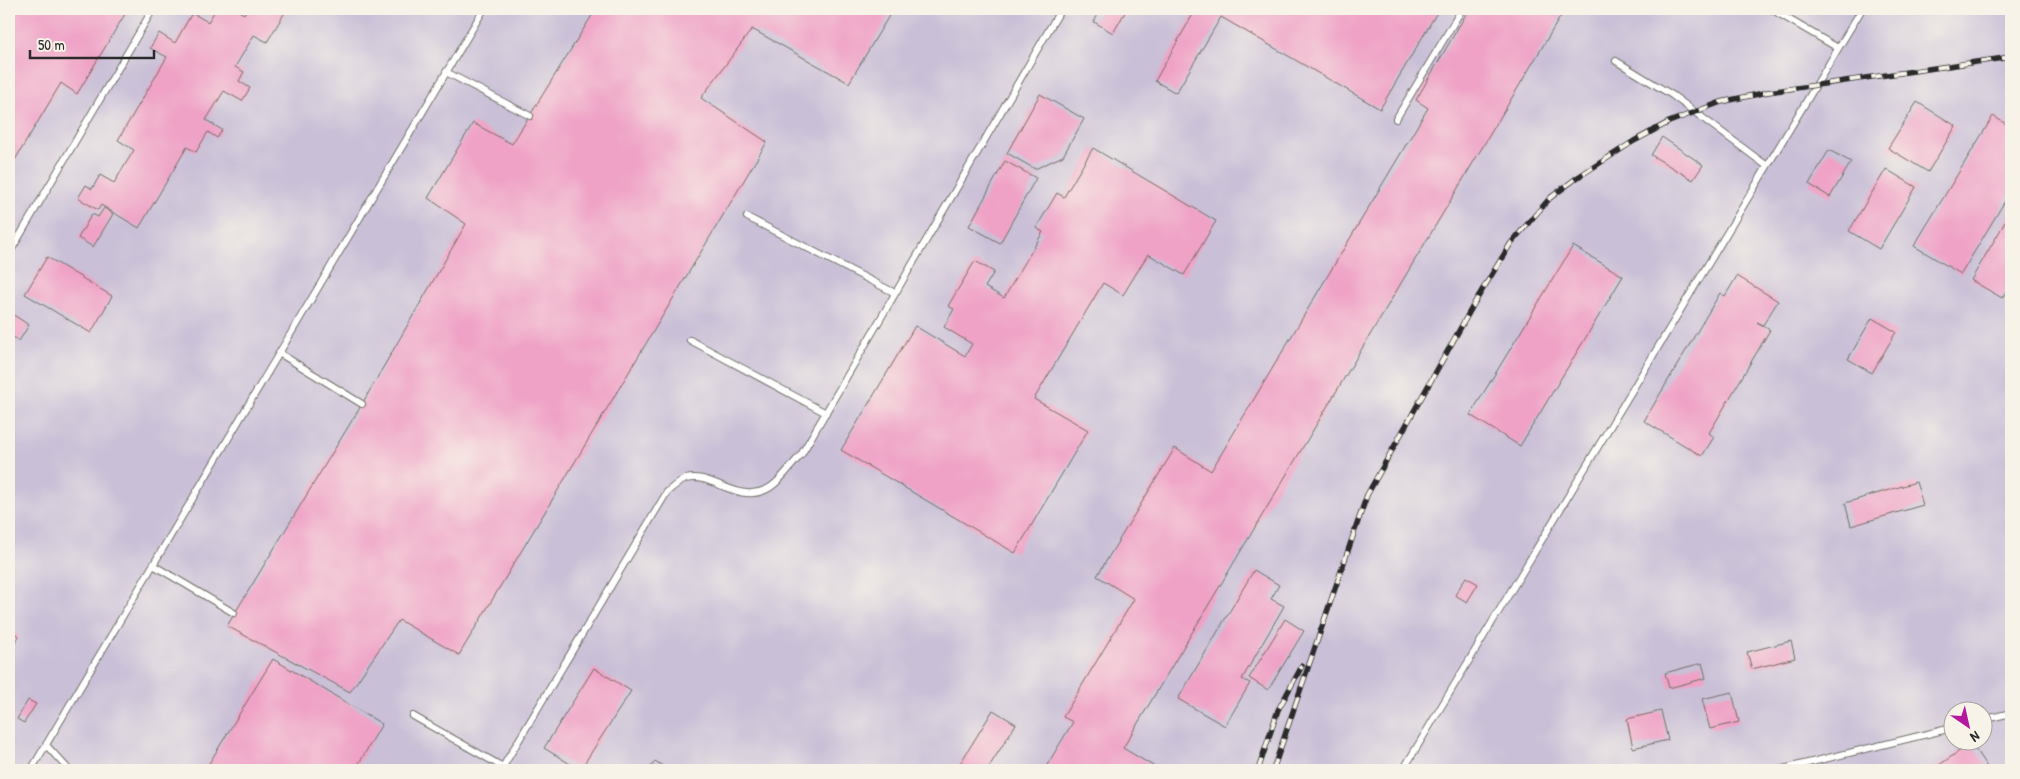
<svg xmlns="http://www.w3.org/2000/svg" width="2020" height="779" font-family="'Patrick Hand',sans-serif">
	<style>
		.industrial { fill: #c9bfd7; fill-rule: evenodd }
		.building { fill: #efa2c6 }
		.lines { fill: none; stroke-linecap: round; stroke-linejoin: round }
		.service-casing { stroke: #716e66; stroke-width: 8 }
		.service { stroke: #fff; stroke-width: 6 }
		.rail-casing { stroke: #2b2b2b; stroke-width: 5.5 }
		.rail { stroke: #f7f3e8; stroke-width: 4; stroke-dasharray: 11; stroke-linecap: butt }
	</style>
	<rect width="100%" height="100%" fill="#f7f3e8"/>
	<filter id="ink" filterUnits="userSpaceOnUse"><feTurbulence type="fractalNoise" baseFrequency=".02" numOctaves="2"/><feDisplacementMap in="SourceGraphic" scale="10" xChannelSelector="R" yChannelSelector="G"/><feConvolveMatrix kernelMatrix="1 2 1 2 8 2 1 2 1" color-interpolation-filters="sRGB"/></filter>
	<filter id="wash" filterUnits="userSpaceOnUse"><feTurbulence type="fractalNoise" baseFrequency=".0096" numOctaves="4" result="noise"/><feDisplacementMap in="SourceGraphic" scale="20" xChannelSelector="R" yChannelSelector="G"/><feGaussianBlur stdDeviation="1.12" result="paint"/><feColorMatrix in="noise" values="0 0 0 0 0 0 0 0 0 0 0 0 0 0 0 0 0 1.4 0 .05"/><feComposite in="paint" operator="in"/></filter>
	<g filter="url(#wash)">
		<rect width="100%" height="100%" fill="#f4e9d4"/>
		<path class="industrial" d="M9 9H2011V770H9ZM1952 712H1982V742H1952Z"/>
		<g id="blocks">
			<path class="building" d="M9 9H128L77 94 61 83 9 170Z
				M216 9H235L244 14 247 9H287L267 42 254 35 235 67 244 72 239 81 250 88 242 101 224 91 206 120 222 130 217 138 208 132 196 152 187 147 139 228 101 205 98 210 78 198 86 185 92 189 100 175 114 183 134 150 118 140 167 57 150 48 159 33 175 43 192 13 208 22Z
				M596 9H893L849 83 752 29 701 98 767 142 459 655 399 620 350 692 227 626 362 404 466 224 428 198 473 123 512 144Z
				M1101 9H1127L1113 33 1094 22Z
				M1196 9H1439L1380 109 1221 17 1176 93 1155 81Z
				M1469 9H1565L1123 748 1160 770H1044L1073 722 1063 717 1134 599 1097 576 1175 448 1211 471 1428 108 1416 100Z
				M1040 94 1084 119 1063 156 1035 169 1007 153Z
				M1917 102 1956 126 1928 172 1888 148Z
				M1993 116 2011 127V191L1961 274 1914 246Z
				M1662 137 1703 165 1693 180 1651 155Z
				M1093 148 1216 221 1184 275 1148 254 1123 295 1103 283 1034 399 1088 430 1015 553 841 450 915 326 965 356 972 344 944 327 954 309 948 306 975 261 994 272 985 287 1004 298 1043 232 1036 228 1057 193 1064 197Z
				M1829 150 1851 162 1830 197 1809 184Z
				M1005 161 1036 178 1000 243 969 226Z
				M1886 169 1916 187 1879 249 1849 231Z
				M104 208 113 214 93 247 78 238 92 214 98 217Z
				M2011 212V283L2002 298 1971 280Z
				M1573 246 1623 276 1520 446 1470 415Z
				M47 257 112 296 91 333 25 294Z
				M1737 276 1778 301 1763 325 1757 322 1770 330 1709 433 1714 437 1702 456 1644 421 1720 293 1725 296Z
				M9 312 29 325 19 341 9 334Z
				M1872 318 1896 332 1872 373 1848 359Z
				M1916 482 1923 505 1851 526 1845 503Z
				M1254 570 1279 585 1271 599 1284 606 1242 679 1250 683 1225 726 1178 699Z
				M1466 577 1478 584 1467 602 1455 595Z
				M1285 619 1304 631 1268 690 1249 678Z
				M9 630 19 636 10 650 9 649Z
				M1791 641 1795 658 1752 669 1747 652Z
				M273 659 382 724 355 770H205Z
				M1702 663 1706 678 1669 688 1665 673Z
				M594 668 631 691 580 770 544 748Z
				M1732 692 1739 722 1710 729 1702 699Z
				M28 700 36 704 24 723 17 719Z
				M993 710 1016 724 987 770H956Z
				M1661 711 1668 740 1633 748 1627 719Z
				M1971 743 1989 770H1932Z
				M655 761 669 770H649Z"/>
		</g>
	</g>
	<g filter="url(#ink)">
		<use href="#blocks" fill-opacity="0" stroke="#716e66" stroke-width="1"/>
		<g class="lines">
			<defs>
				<path id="service" d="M1771 9 1838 48
					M1616 61 1672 95 1767 166
					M446 72 530 116
					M1396 119 1462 9
					M747 217 895 293
					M9 254 153 9
					M690 340 826 413
					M279 353 362 404
					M153 565 234 613
					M413 716 503 767
					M1982 720 2011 713
					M46 745 69 770
					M31 770 484 9
					M501 770 667 492C672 488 679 481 686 479 711 472 736 503 765 490 779 484 790 466 801 455L1061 9
					M1403 770 1862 9
					M1779 770 1952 728"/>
			</defs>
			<use href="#service" class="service-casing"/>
			<use href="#service" class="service"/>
			<defs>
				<path id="rail" d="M1258 770 1278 710 1302 666
					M1273 770 1367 495 1475 302 1511 243 1550 198 1578 177 1634 141 1669 122 1721 102 1768 92 2011 57"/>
			</defs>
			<use href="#rail" class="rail-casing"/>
			<use href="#rail" class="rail"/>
		</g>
	</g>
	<rect width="2020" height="779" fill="none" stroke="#f7f3e8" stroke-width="30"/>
	<g transform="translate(1968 726) rotate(146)"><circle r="24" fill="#f7f3e8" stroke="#a5a39c"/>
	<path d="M0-4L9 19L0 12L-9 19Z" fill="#b5179e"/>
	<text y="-8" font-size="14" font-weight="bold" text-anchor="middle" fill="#2b2b2b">N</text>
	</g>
	<path d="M30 50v8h124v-8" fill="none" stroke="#2b2b2b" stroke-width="2.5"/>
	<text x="38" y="50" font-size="15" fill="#2b2b2b" stroke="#f7f3e8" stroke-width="4" paint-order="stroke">50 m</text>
</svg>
